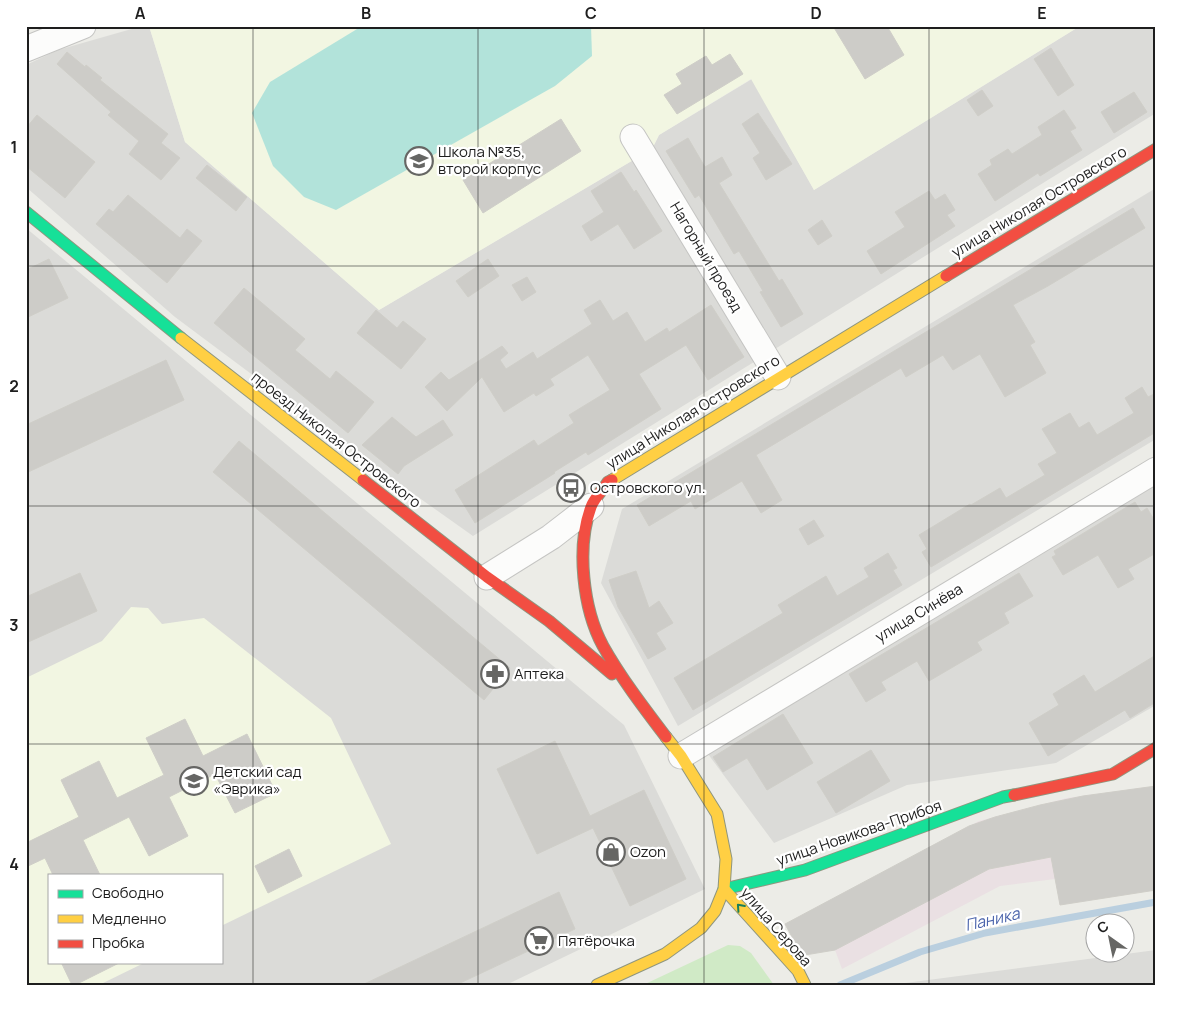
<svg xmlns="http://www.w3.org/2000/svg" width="1182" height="1011" font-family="Manrope,sans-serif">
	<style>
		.residential { fill: #dbdbd8; fill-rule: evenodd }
		.industrial { fill: #eae0e3 }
		.education { fill: #f2f6e2 }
		.grass { fill: #d0eac6 }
		.pitch { fill: #b2e3da }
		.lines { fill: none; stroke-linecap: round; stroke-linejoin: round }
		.stream { stroke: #bacfdf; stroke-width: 7 }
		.building { fill: #cdccc8; stroke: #cfcec8 }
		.street-casing { stroke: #c5c5c3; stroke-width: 27 }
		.fast-casing { stroke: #8f967f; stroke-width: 13 }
		.slow-casing { stroke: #8f967f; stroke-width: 13 }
		.jam-casing { stroke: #8f967f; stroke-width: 13 }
		.street { stroke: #fcfcfb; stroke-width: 25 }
		.fast { stroke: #16e098; stroke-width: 11 }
		.slow { stroke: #ffcf43; stroke-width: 11 }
		.jam { stroke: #f24e42; stroke-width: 11 }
		.oneway { stroke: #1a7f5b }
		.grid { fill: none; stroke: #1e1e1e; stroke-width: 1; stroke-opacity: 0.55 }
		.labels { text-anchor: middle; stroke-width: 4.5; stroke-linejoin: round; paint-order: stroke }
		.poi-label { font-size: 15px; fill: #1e1e1e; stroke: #fff; text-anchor: start }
		.street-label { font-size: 15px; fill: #1e1e1e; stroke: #fff }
		.water-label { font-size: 16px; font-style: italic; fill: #4c65ac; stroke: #fff }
		.neatline { fill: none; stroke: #1e1e1e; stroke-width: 2 }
		.grid-label { font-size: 16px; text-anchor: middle; font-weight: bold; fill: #1e1e1e }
	</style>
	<rect width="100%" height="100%" fill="#ecece7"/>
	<path class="residential" d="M142 26H149L185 142 379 310 652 149 659 135 752 79 814 190 1080 26H1156V113L473 536 380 470 175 317 26 187V65L58 50Z
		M1156 188V439L678 726 601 583 622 509Z
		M26 228 624 725 705 889 506 985H26ZM49 875H221V962H49Z
		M1156 485V705L1056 763 907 785 774 843 708 754Z
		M1156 950V985H890Z"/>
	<path class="industrial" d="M1156 786V890L1060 905 1055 879 1000 886 842 969 835 950 802 955 785 924 979 821 1067 798Z"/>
	<path class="education" d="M149 26H1080L814 190 751 79 659 135 652 149 379 310 185 142Z
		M131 607 148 608 162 624 204 618 331 718 391 844 221 926V875H49V962H146L99 985H27L26 678 102 641Z"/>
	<path class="grass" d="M728 945 740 946 751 953 774 985H643Z"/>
	<path class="pitch" d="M362 26H591L592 56 555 86 336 210 304 197 273 166 252 113 270 82Z"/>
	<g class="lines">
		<path class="stream" d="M840 985 920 952 985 933 1156 902"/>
	</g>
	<path class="building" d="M833 26H887L904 55 865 79Z
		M1051 48 1074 85 1058 96 1034 59Z
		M67 52 85 67 86 65 102 78 100 80 168 134 161 143 180 158 161 180 129 154 139 141 108 115 111 112 57 64Z
		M730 54 743 74 677 114 664 95 682 84 676 74 706 56 712 65Z
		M982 90 993 106 978 116 967 100Z
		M1134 92 1147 112 1114 133 1101 112Z
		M1064 110 1076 128 1070 131 1082 150 1040 176 1038 173 995 201 978 174 992 165 990 160 1008 149 1012 154 1042 135 1038 127Z
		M758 113 792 164 766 180 753 158 760 153 742 124Z
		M37 115 95 162 65 198 26 166V128Z
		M561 119 581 151 483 213 463 180Z
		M688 138 705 167 722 157 732 175 719 183 779 281 782 279 803 314 781 327 760 292 763 291 739 251 734 254 699 195 695 198 666 151Z
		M207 165 247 197 236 211 196 178Z
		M621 172 634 192 636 190 662 231 634 249 618 224 591 241 582 226 604 212 591 191Z
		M929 191 935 200 945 194 955 210 947 215 955 226 881 274 867 251 905 227 895 212Z
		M128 195 180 238 187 229 202 241 167 283 96 224 109 209 113 212Z
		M1133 208 1145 228 1048 286 1013 305 1035 342 1030 345 1046 373 1005 397 980 354 953 370 943 355 906 377 901 368 756 455 782 500 761 513 742 481 695 509 691 501 649 526 637 505Z
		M822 220 832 236 818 245 808 230Z
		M49 259 68 298 26 318V270Z
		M488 259 499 276 468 297 456 281Z
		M527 277 536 292 522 301 512 285Z
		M244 288 305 339 295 350 330 379 336 371 374 402 348 433 214 323Z
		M600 300 613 321 627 312 645 342 667 328 669 332 711 305 744 357 708 380 686 345 639 374 661 409 588 455 586 452 554 472 555 473 475 523 455 490 534 440 538 446 574 423 569 415 610 390 588 355 550 379 554 385 536 396 534 393 504 412 482 377 447 411 425 387 441 372 449 380 502 346 508 353 500 360 506 369 533 352 537 359 592 324 584 310Z
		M376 310 397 328 403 321 426 339 401 369 357 333Z
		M166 360 184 400 26 473V425Z
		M1142 387 1148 397 1156 393V432L931 567 922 552 927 549 919 535 970 504 971 505 1000 488 1006 498 1045 475 1038 464 1057 453 1042 429 1070 413 1079 428 1089 422 1097 435 1134 413 1125 398Z
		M392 417 416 437 443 420 453 435 404 466 398 474 362 445Z
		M239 441 510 668 484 700 213 472Z
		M1135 502 1141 512 1147 508 1156 523V553L1128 569 1134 579 1118 588 1098 555 1063 575 1052 557 1056 555 1054 551Z
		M814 520 824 536 808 545 799 529Z
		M888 553 897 568 893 570 902 585 693 710 674 678 783 613 778 605 826 576 837 596 869 577 864 568Z
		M636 571 649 608 659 601 673 623 656 633 666 649 648 659 618 607 609 580Z
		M80 573 97 611 26 643V597Z
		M1019 573 1033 596 1004 613 1009 623 977 642 982 650 929 681 917 661 881 682 886 690 866 702 849 674Z
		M1156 655V702L1130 718 1125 710 1048 756 1029 723 1059 705 1053 694 1084 675 1095 692Z
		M783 714 813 763 767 790 747 758 723 772 713 757Z
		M185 719 203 756 247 734 276 793 235 813 215 774 169 797 188 836 149 856 129 817 83 840 100 875H53L45 858 26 867V843L79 817 61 780 99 761 117 798 164 775 146 738Z
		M555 741 590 816 644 790 686 879 630 906 593 828 537 854 497 769Z
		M871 750 890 781 836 813 817 782Z
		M1156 786V890L1060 905 1051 857 989 869 835 950 805 955 798 948 785 924 969 826 995 817 1040 805 1083 796Z
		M289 849 302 876 268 893 255 866Z
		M559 892 575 929 456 985H362Z
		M61 962H121L75 985H72Z"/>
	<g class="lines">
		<defs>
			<path id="street" d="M26 49 83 26
				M633 137 778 377
				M487 577 551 537 591 506
				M681 756 1156 470"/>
			<path id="fast" d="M26 212 181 338
				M724 889 805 870 1003 797 1014 795"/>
			<path id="slow" d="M181 338 363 480
				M612 480 946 276
				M724 889 798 971 805 985
				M597 985 665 954 701 928 715 911 724 889 726 859 717 814 681 756 666 737"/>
			<path id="jam" d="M946 276 1156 149
				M363 480 487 577 549 621 612 674
				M612 480 608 482C603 490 594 498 591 507 576 547 583 609 603 646 621 678 644 708 666 737
				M1014 795 1113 774 1156 748"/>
		</defs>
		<use href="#street" class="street-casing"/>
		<use href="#fast" class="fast-casing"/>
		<use href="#slow" class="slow-casing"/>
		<use href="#jam" class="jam-casing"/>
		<use href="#street" class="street"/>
		<use href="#fast" class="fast"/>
		<use href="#slow" class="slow"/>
		<use href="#jam" class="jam"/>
	</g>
	<defs><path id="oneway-chevron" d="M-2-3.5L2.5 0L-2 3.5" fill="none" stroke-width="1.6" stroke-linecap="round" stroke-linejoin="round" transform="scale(1.25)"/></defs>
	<use class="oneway" href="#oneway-chevron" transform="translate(740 907) rotate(-132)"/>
	<path class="grid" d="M253 26V985M478 26V985M704 26V985M929 26V985M26 266H1156M26 506H1156M26 744H1156"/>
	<defs>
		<symbol id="school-ring" viewBox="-11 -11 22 22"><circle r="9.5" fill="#fff" stroke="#666664" stroke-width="1.5"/><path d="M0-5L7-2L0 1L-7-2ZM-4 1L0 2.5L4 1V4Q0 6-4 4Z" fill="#666664"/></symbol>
		<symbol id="bus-ring" viewBox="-11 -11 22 22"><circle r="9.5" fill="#fff" stroke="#666664" stroke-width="1.5"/><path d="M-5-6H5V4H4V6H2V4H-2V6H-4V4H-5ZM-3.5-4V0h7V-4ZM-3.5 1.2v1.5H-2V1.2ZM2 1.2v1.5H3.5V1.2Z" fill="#666664"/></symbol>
		<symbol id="pharmacy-ring" viewBox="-11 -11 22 22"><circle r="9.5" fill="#fff" stroke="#666664" stroke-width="1.5"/><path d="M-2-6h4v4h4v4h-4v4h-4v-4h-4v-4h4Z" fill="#666664"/></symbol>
		<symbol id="shop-ring" viewBox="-11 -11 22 22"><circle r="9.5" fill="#fff" stroke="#666664" stroke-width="1.5"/><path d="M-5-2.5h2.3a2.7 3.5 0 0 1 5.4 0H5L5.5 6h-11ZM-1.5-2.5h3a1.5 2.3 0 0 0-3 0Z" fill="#666664"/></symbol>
		<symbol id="supermarket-ring" viewBox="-11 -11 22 22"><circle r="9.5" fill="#fff" stroke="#666664" stroke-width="1.5"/><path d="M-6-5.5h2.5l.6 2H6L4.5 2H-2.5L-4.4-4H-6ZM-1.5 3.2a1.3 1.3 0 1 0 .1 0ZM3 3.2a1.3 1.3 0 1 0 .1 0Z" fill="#666664"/></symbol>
	</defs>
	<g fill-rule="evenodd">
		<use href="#school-ring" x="403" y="145" width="32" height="32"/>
		<use href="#bus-ring" x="555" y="472" width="32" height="32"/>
		<use href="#pharmacy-ring" x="479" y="658" width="32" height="32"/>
		<use href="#school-ring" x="178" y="765" width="32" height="32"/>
		<use href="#shop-ring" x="595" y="836" width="32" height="32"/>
		<use href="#supermarket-ring" x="523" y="925" width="32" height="32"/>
	</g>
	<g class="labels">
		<g class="poi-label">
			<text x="438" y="157">Школа №35,<tspan x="438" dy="17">второй корпус</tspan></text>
			<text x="590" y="493">Островского ул.</text>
			<text x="514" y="679">Аптека</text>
			<text x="213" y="777">Детский сад<tspan x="213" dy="17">«Эврика»</tspan></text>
			<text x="630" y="857">Ozon</text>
			<text x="558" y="946">Пятёрочка</text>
		</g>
		<g class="street-label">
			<text transform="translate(1039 202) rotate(-31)" y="5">улица Николая Островского</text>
			<text transform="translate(706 257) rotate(59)" y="5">Нагорный проезд</text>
			<text transform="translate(693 412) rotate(-32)" y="5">улица Николая Островского</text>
			<text transform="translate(336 440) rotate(38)" y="5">проезд Николая Островского</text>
			<text transform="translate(919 613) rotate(-31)" y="5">улица Синёва</text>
			<text transform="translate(859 833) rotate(-19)" y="5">улица Новикова-Прибоя</text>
			<text transform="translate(776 927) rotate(49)" y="5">улица Серова</text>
		</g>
		<g class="water-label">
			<text transform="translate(992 919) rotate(-13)" y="6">Паника</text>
		</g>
	</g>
	<rect width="1182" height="1011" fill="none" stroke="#ffffff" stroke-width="55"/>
	<rect x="48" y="874" width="175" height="90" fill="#ffffff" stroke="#a5a5a5"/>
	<rect x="58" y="890" width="25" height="8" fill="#16e098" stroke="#a5a5a5"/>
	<text x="92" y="898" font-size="15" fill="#1e1e1e">Свободно</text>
	<rect x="58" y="915" width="25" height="8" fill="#ffcf43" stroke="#a5a5a5"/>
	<text x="92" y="924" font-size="15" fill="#1e1e1e">Медленно</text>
	<rect x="58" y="940" width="25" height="8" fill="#f24e42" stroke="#a5a5a5"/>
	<text x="92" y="948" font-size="15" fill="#1e1e1e">Пробка</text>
	<g transform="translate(1110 938) rotate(327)"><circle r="24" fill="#ffffff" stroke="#a5a5a5"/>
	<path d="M0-4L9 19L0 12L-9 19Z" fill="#666664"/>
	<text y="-8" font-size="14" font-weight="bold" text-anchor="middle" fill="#1e1e1e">С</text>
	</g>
	<rect x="28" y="28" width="1126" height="956" class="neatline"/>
	<g class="grid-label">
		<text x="140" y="19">A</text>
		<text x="366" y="19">B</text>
		<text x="591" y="19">C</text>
		<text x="816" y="19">D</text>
		<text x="1042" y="19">E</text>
		<text x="14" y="153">1</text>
		<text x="14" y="392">2</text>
		<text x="14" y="631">3</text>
		<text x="14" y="870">4</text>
	</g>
</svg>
